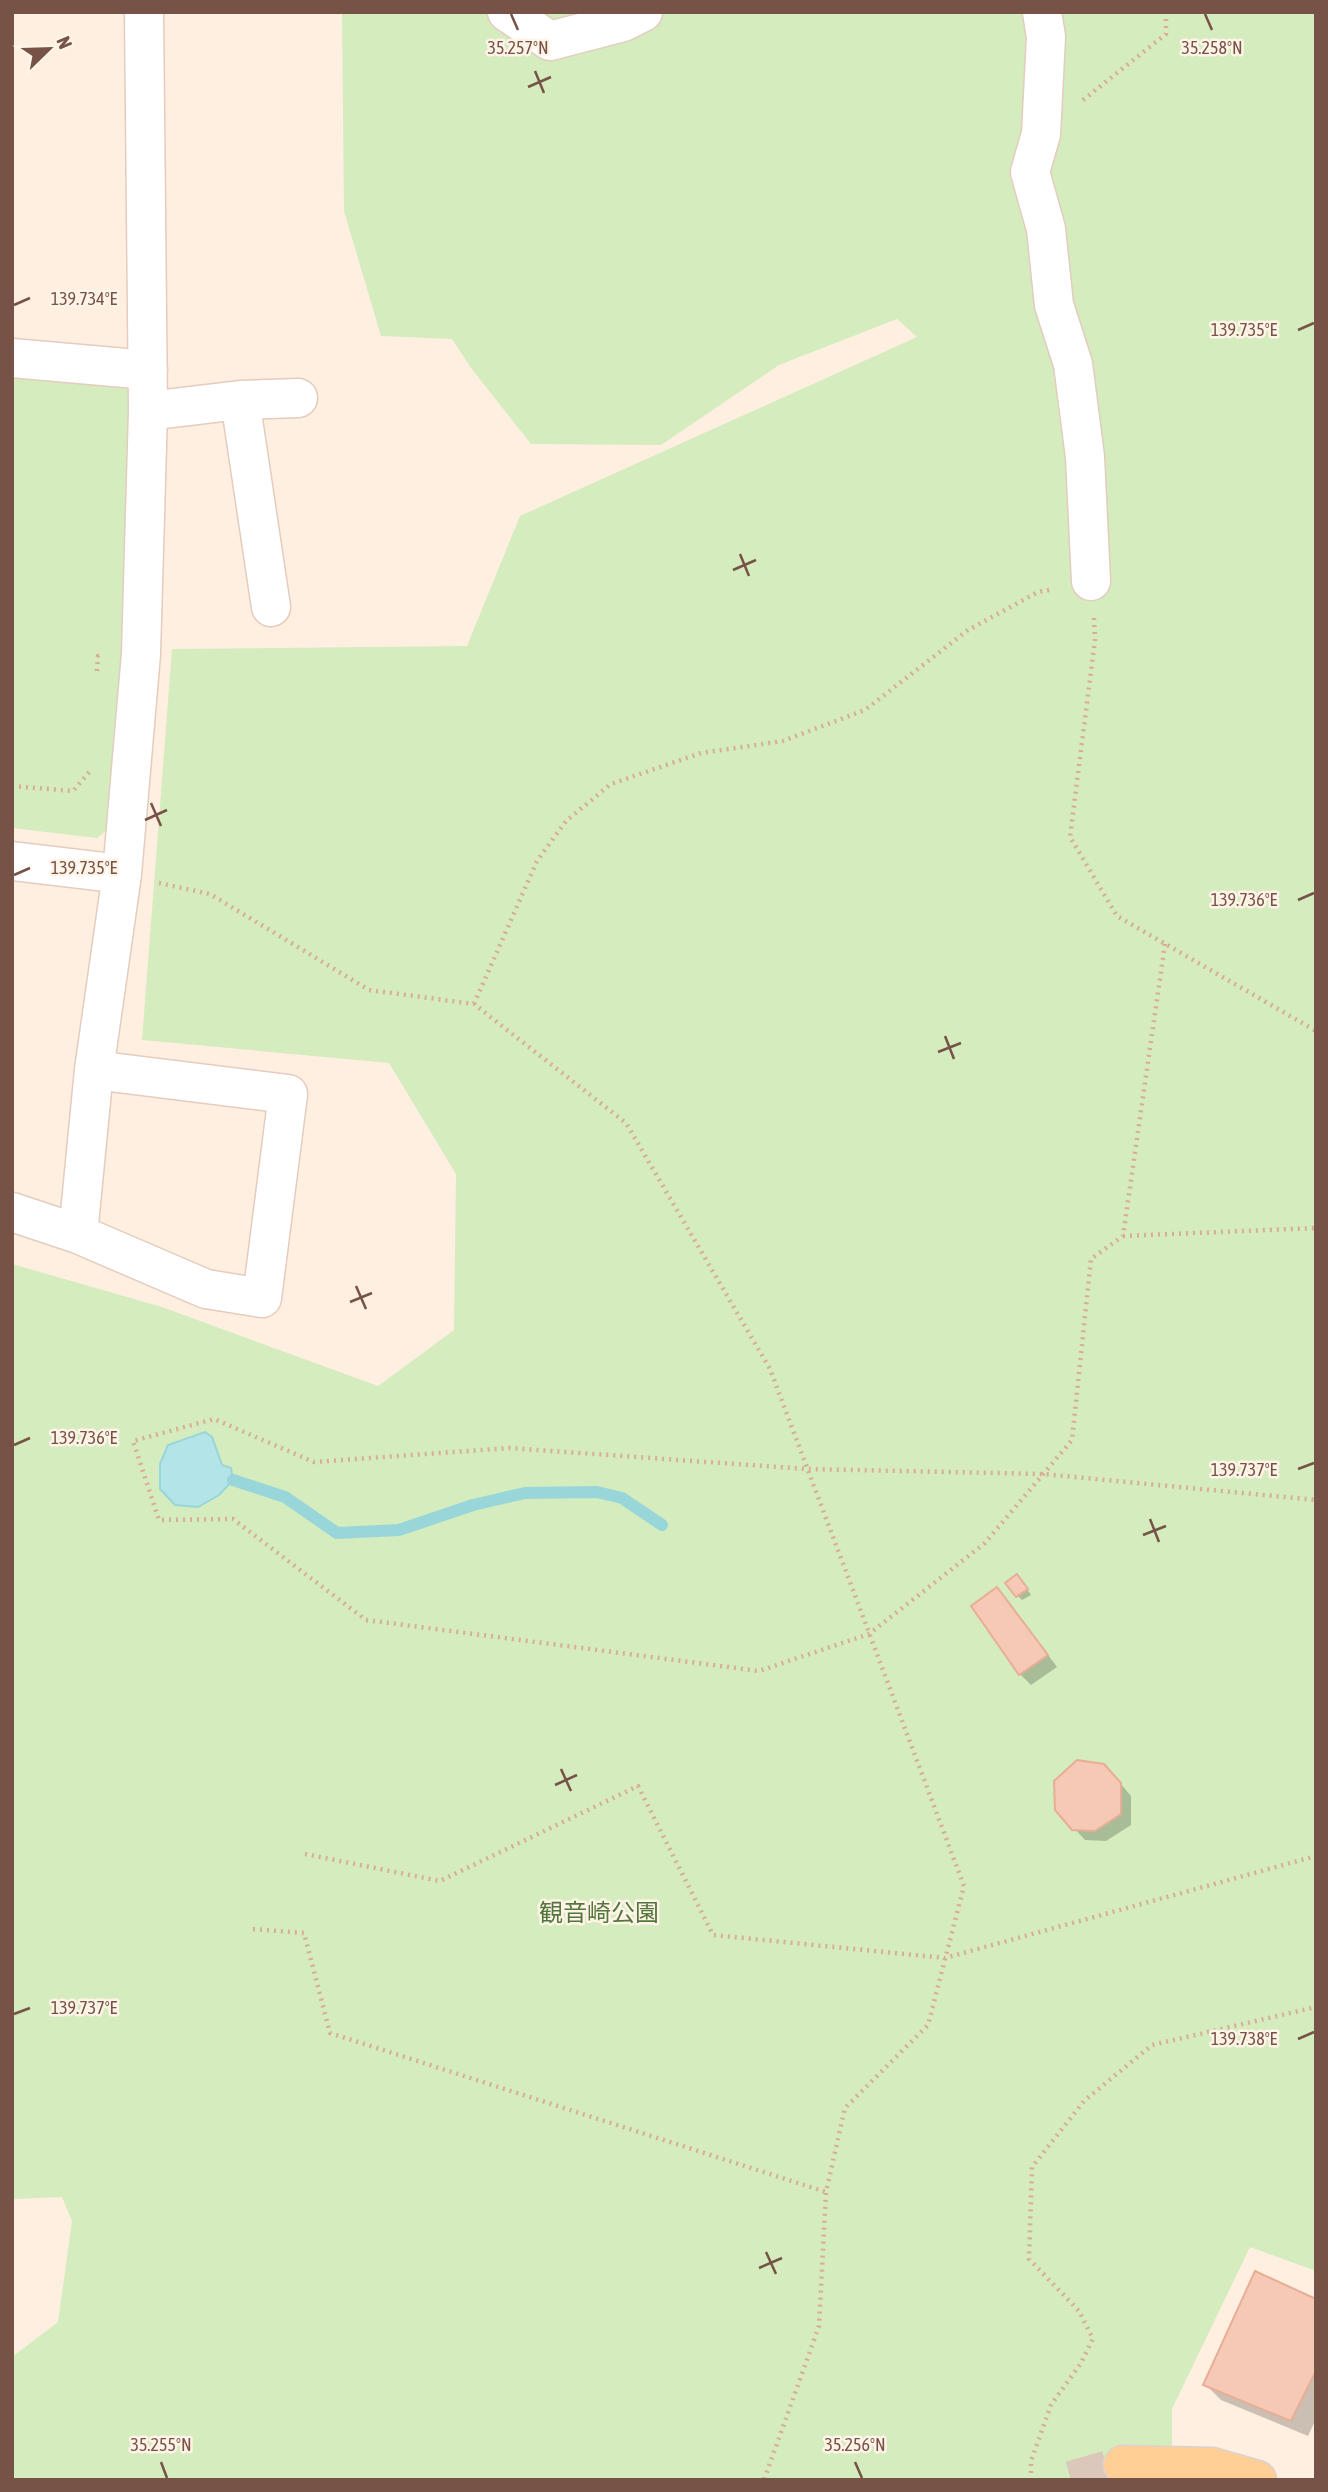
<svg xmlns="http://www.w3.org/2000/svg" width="1328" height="2492" font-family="'Asap Condensed','Noto Sans JP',sans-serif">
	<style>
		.green { fill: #d4ecbe }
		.water { fill: #b3e5e8; stroke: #99d6da; stroke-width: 2 }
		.shadow { fill: #0003 }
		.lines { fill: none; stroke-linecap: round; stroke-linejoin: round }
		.stream { stroke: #99d6da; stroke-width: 12 }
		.building { fill: #f5c9b6; stroke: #e8ae95; stroke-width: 2 }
		.major-tunnel { stroke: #dcc8ba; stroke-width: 38; stroke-dasharray: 38 19; stroke-linecap: butt }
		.minor-casing { stroke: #e4ccbe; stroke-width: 41 }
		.major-casing { stroke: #dbd2cf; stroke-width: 41 }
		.path { stroke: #d9ac99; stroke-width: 4.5; stroke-dasharray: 2 5; stroke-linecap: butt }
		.minor { stroke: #fff; stroke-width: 38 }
		.major { stroke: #ffcf95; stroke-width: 38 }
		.ticks { fill: none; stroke: #765346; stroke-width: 2.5 }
		.labels { text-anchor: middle; stroke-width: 5; stroke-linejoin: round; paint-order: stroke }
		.park-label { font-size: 24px; fill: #52763b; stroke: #fff4e7 }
		.ticks-label { font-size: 18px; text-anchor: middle; fill: #765346; stroke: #fff4e7; stroke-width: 5; stroke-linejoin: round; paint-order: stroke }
	</style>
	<rect width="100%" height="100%" fill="#feefe0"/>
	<path class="green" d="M342 12H1316V2271L1250 2247 1172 2409V2480H12V2357L58 2322 72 2221 62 2197 12 2199V1264L162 1307 378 1386 454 1330 456 1174 389 1063 142 1040 172 649 467 646 520 516 917 337 897 319 779 365 661 445 531 444 471 368 452 339 381 336 344 211Z
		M12 371 133 379 125 672 109 828 97 838 12 828Z"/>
	<path class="water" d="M205 1432 212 1437 222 1465 231 1468 233 1480 219 1495 198 1507 175 1505 160 1489V1464L168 1445Z"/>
	<path class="shadow" d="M1022 1581 1031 1595 1022 1600 1017 1595Z
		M997 1589 1007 1600 1057 1667 1031 1685 1020 1674Z
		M1115 1777 1131 1796V1825L1106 1841 1085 1840 1074 1828Z
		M1316 2300V2419L1308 2436 1221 2400 1205 2384Z"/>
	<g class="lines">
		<path class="stream" d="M233 1480 285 1497 337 1533 399 1530 473 1505 525 1493 597 1492 622 1498 662 1525"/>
	</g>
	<path class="building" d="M1017 1574 1028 1589 1016 1597 1005 1583Z
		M997 1587 1048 1655 1019 1675 971 1606Z
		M1077 1760 1104 1764 1121 1783V1814L1095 1831 1072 1830 1055 1810 1054 1781Z
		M1255 2271 1316 2299V2371L1291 2421 1203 2385Z"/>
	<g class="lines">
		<path class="major-tunnel" d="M1071 2480 1123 2465"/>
		<defs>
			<path id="minor" d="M507 12 550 41 623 22 643 12
				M1042 12 1046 37 1041 134 1030 172 1046 229 1054 305 1073 364 1085 457 1091 581
				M12 358 148 370
				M240 400 271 607
				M148 411 240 400 298 398
				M12 861 122 874
				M12 1212 78 1234 206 1289 262 1298 288 1094 94 1070
				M78 1234 94 1070 122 874 141 654 148 411 144 12"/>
			<path id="major" d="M1123 2465 1212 2467 1257 2480"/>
		</defs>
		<use href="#minor" class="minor-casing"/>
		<use href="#major" class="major-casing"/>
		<path class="path" d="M1083 100 1166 34V12
			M1094 618 1095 640 1070 837 1117 916 1316 1031
			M97 671 98 656H102
			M12 786 73 791 92 769
			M159 883 210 894 369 990 474 1004 626 1123 770 1369 964 1886 928 2025 845 2108 826 2192 819 2326 764 2480
			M1165 944 1123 1236 1091 1259 1072 1440 985 1543 869 1634 759 1671 366 1620 233 1519 159 1520 133 1441 214 1419 314 1462 509 1448 807 1469 1043 1474 1316 1500
			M474 1004 537 861 566 821 611 784 701 753 783 741 865 710 968 630 1038 592 1054 589
			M1123 1236 1316 1228
			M305 1854 440 1881 638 1786 713 1935 945 1958 1316 1856
			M253 1929 304 1933 330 2033 826 2192
			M1031 2480V2461L1051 2405 1081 2363 1093 2339 1079 2311 1029 2259 1032 2167 1084 2101 1152 2045 1316 2007"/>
		<use href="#minor" class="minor"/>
		<use href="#major" class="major"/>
	</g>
	<path class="ticks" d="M511 14 518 30M1205 14 1212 30M535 71 544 93M528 87 551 77M14 305 30 298M1298 330 1314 323M740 554 749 576M733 570 756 560M151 803 161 826M145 820 167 810M14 875 30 868M1298 900 1314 893M945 1036 954 1059M938 1052 961 1043M356 1286 366 1309M350 1302 372 1293M14 1445 30 1438M1298 1469 1314 1463M1150 1519 1159 1542M1143 1535 1166 1526M561 1769 571 1791M555 1785 577 1775M14 2014 30 2008M1298 2039 1314 2032M766 2252 776 2274M759 2268 782 2258M161 2462 167 2478M855 2462 862 2478"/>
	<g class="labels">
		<g class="park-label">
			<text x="599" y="1921">観音崎公園</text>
		</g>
	</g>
	<g class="ticks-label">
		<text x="518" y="54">35.257°N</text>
		<text x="1212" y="54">35.258°N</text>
		<text x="84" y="305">139.734°E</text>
		<text x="1244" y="336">139.735°E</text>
		<text x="84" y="874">139.735°E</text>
		<text x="1244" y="906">139.736°E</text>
		<text x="84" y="1444">139.736°E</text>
		<text x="1244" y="1476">139.737°E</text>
		<text x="84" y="2014">139.737°E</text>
		<text x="1244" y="2045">139.738°E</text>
		<text x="161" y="2451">35.255°N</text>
		<text x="855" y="2451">35.256°N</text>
	</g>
	<rect width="1328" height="2492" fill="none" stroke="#765346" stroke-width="28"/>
	<g transform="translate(49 49) rotate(67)" stroke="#fff4e7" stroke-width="5" paint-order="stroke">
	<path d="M0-5L12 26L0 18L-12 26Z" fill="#765346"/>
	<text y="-10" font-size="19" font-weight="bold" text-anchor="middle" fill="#765346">N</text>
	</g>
</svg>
